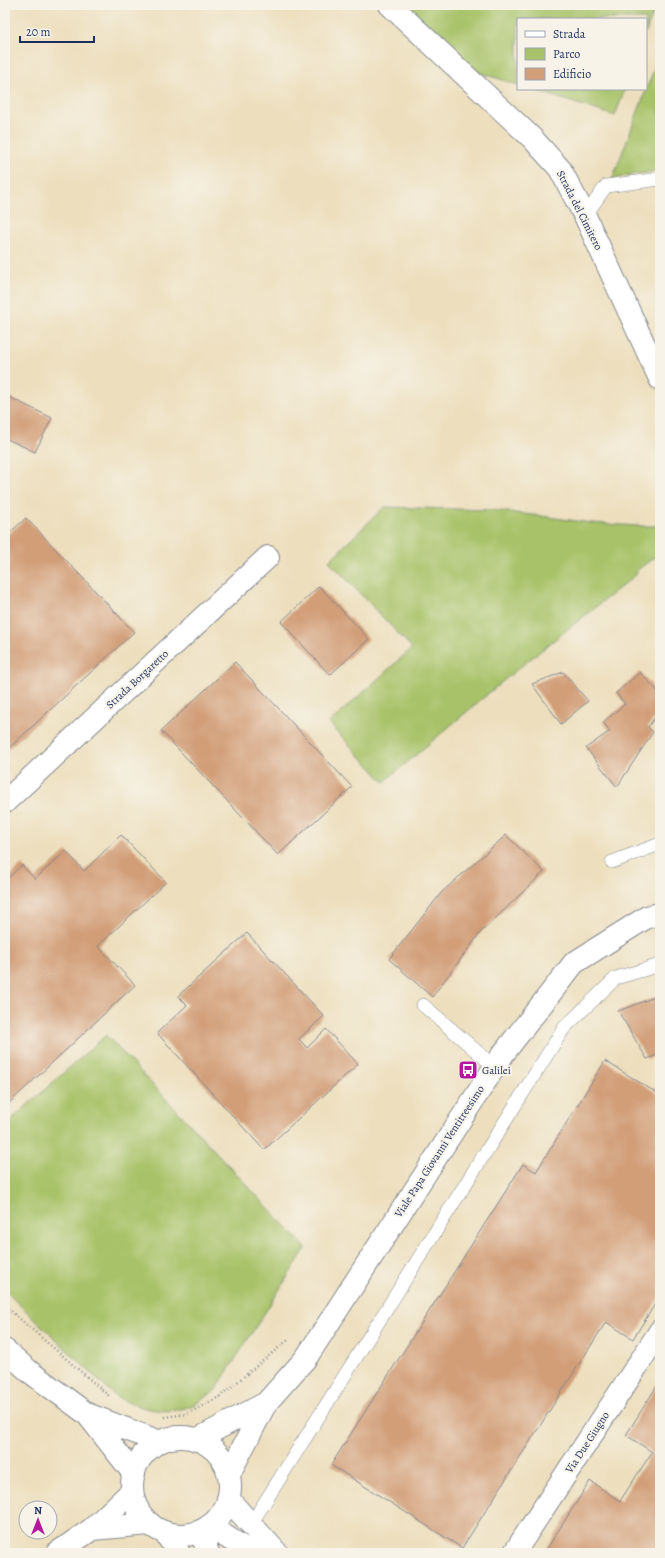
<svg xmlns="http://www.w3.org/2000/svg" width="665" height="1558" font-family="Alegreya,serif">
	<style>
		.green { fill: #a7c268; stroke: #617863 }
		.building { fill: #d29e78 }
		.lines { fill: none; stroke-linecap: round; stroke-linejoin: round }
		.service-casing { stroke: #84878e; stroke-width: 14 }
		.minor-casing { stroke: #84878e; stroke-width: 24 }
		.tertiary-casing { stroke: #84878e; stroke-width: 24 }
		.path { stroke: #84878e; stroke-width: 2.5; stroke-dasharray: 1 3; stroke-linecap: butt }
		.service { stroke: #fff; stroke-width: 13 }
		.minor { stroke: #fff; stroke-width: 22 }
		.tertiary { stroke: #fff; stroke-width: 22 }
		.labels { text-anchor: middle; stroke-width: 4; stroke-linejoin: round; paint-order: stroke }
		.street-label { font-size: 11px; fill: #1b2f5e; stroke: #f7f3e8 }
		.poi-label { font-size: 11px; fill: #1b2f5e; stroke: #f7f3e8; text-anchor: start }
	</style>
	<rect width="100%" height="100%" fill="#f7f3e8"/>
	<filter id="ink" filterUnits="userSpaceOnUse"><feTurbulence type="fractalNoise" baseFrequency=".025" numOctaves="2"/><feDisplacementMap in="SourceGraphic" scale="8" xChannelSelector="R" yChannelSelector="G"/><feConvolveMatrix kernelMatrix="1 2 1 2 8 2 1 2 1" color-interpolation-filters="sRGB"/></filter>
	<filter id="wash" filterUnits="userSpaceOnUse"><feTurbulence type="fractalNoise" baseFrequency=".012" numOctaves="4" result="noise"/><feDisplacementMap in="SourceGraphic" scale="16" xChannelSelector="R" yChannelSelector="G"/><feGaussianBlur stdDeviation="0.9" result="paint"/><feColorMatrix in="noise" values="0 0 0 0 0 0 0 0 0 0 0 0 0 0 0 0 0 1.4 0 .05"/><feComposite in="paint" operator="in"/></filter>
	<g filter="url(#wash)">
		<rect width="100%" height="100%" fill="#eddfbe"/>
		<path class="green" d="M402 5H656L646 32V19H518V85L468 69Z
			M660 53V171L629 175 612 180Z
			M531 89H625L615 116Z
			M384 507 491 510 541 516 591 523 639 526H660V553L636 571 637 574 509 676 384 782 329 723 412 648 329 561Z
			M106 1035 306 1248 215 1391C209 1395 203 1399 197 1403 170 1418 138 1409 114 1395L5 1291V1125Z"/>
		<g id="blocks">
			<path class="building" d="M5 395 52 418 35 452 5 438Z
				M26 518 134 632 5 752V537Z
				M319 586 369 639 330 675 281 622Z
				M235 662 352 787 278 855 161 731Z
				M563 672 588 701 561 724 532 684Z
				M640 672 660 694V710L648 727 653 732 617 787 586 748 610 731 603 722 625 704 616 693Z
				M121 835 166 882 98 946 135 985 5 1107V881L22 865 35 879 66 851 84 871Z
				M506 835 544 872 481 932 432 997 389 959 442 892Z
				M247 933 324 1016 299 1039 307 1048 326 1029 358 1064 264 1150 157 1033 187 1005 178 996Z
				M660 995V1054L647 1059 618 1011Z
				M605 1061 660 1095V1296L633 1339 606 1322 462 1548 331 1465 523 1164 536 1172Z
				M660 1381V1553H544L590 1481 620 1501 652 1452 626 1435Z"/>
		</g>
	</g>
	<g filter="url(#ink)">
		<use href="#blocks" fill-opacity="0" stroke="#84878e" stroke-width="1"/>
		<g class="lines">
			<defs>
				<path id="service" d="M585 216 606 186 660 179
					M612 862 660 844
					M423 1005 495 1067
					M251 1524 564 1028 616 978 660 965"/>
				<path id="minor" d="M390 5 532 138 560 169 585 216 660 379
					M5 802 268 557
					M228 1499 277 1553
					M209 1526 252 1553
					M92 1529 150 1524
					M201 1531 208 1553
					M165 1533 179 1553
					M57 1553 92 1529 132 1491
					M514 1553 660 1331"/>
				<path id="tertiary" d="M5 1350 30 1372 87 1414 160 1442
					M87 1414 134 1474
					M132 1486a49 49 0 1 1 98 0a49 49 0 1 1-98 0Z
					M196 1440 266 1403
					M229 1474 266 1403 306 1358 503 1054 574 963 647 917 660 914"/>
			</defs>
			<use href="#service" class="service-casing"/>
			<use href="#minor" class="minor-casing"/>
			<use href="#tertiary" class="tertiary-casing"/>
			<path class="path" d="M5 1306 109 1396
				M219 1397 288 1340
				M164 1417 187 1414 219 1397 222 1399"/>
			<use href="#service" class="service"/>
			<use href="#minor" class="minor"/>
			<use href="#tertiary" class="tertiary"/>
		</g>
	</g>
	<defs>
		<symbol id="bus-square" viewBox="-11 -11 22 22"><rect x="-9" y="-9" width="18" height="18" rx="4" fill="#b5179e" stroke="#f7f3e8"/><path d="M-5-6H5V4H4V6H2V4H-2V6H-4V4H-5ZM-3.5-4V0h7V-4ZM-3.5 1.2v1.5H-2V1.2ZM2 1.2v1.5H3.5V1.2Z" fill="#fff"/></symbol>
	</defs>
	<g fill-rule="evenodd">
		<use href="#bus-square" x="457" y="1059" width="22" height="22"/>
	</g>
	<g class="labels">
		<g class="street-label">
			<text transform="translate(580 210) rotate(63)" y="4">Strada del Cimitero</text>
			<text transform="translate(137 679) rotate(-43)" y="4">Strada Borgaretto</text>
			<text transform="translate(439 1151) rotate(-57)" y="4">Viale Papa Giovanni Ventitreesimo</text>
			<text transform="translate(587 1442) rotate(-57)" y="4">Via Due Giugno</text>
		</g>
		<g class="poi-label">
			<text x="482" y="1074">Galilei</text>
		</g>
	</g>
	<rect width="665" height="1558" fill="none" stroke="#f7f3e8" stroke-width="20"/>
	<rect x="517" y="18" width="130" height="72" fill="#f7f3e8" stroke="#9fa5b1"/>
	<rect x="525" y="31" width="20" height="6" fill="#ffffff" stroke="#9fa5b1"/>
	<text x="553" y="38" font-size="12" fill="#1b2f5e">Strada</text>
	<rect x="525" y="48" width="20" height="12" fill="#a7c268" stroke="#9fa5b1"/>
	<text x="553" y="58" font-size="12" fill="#1b2f5e">Parco</text>
	<rect x="525" y="68" width="20" height="12" fill="#d29e78" stroke="#9fa5b1"/>
	<text x="553" y="78" font-size="12" fill="#1b2f5e">Edificio</text>
	<g transform="translate(38 1520)"><circle r="19" fill="#f7f3e8" stroke="#9fa5b1"/>
	<path d="M0-3L7 15L0 10L-7 15Z" fill="#b5179e"/>
	<text y="-6" font-size="11" font-weight="bold" text-anchor="middle" fill="#1b2f5e">N</text>
	</g>
	<path d="M20 36v6h74v-6" fill="none" stroke="#1b2f5e" stroke-width="2"/>
	<text x="26" y="36" font-size="12" fill="#1b2f5e" stroke="#f7f3e8" stroke-width="3" paint-order="stroke">20 m</text>
</svg>
